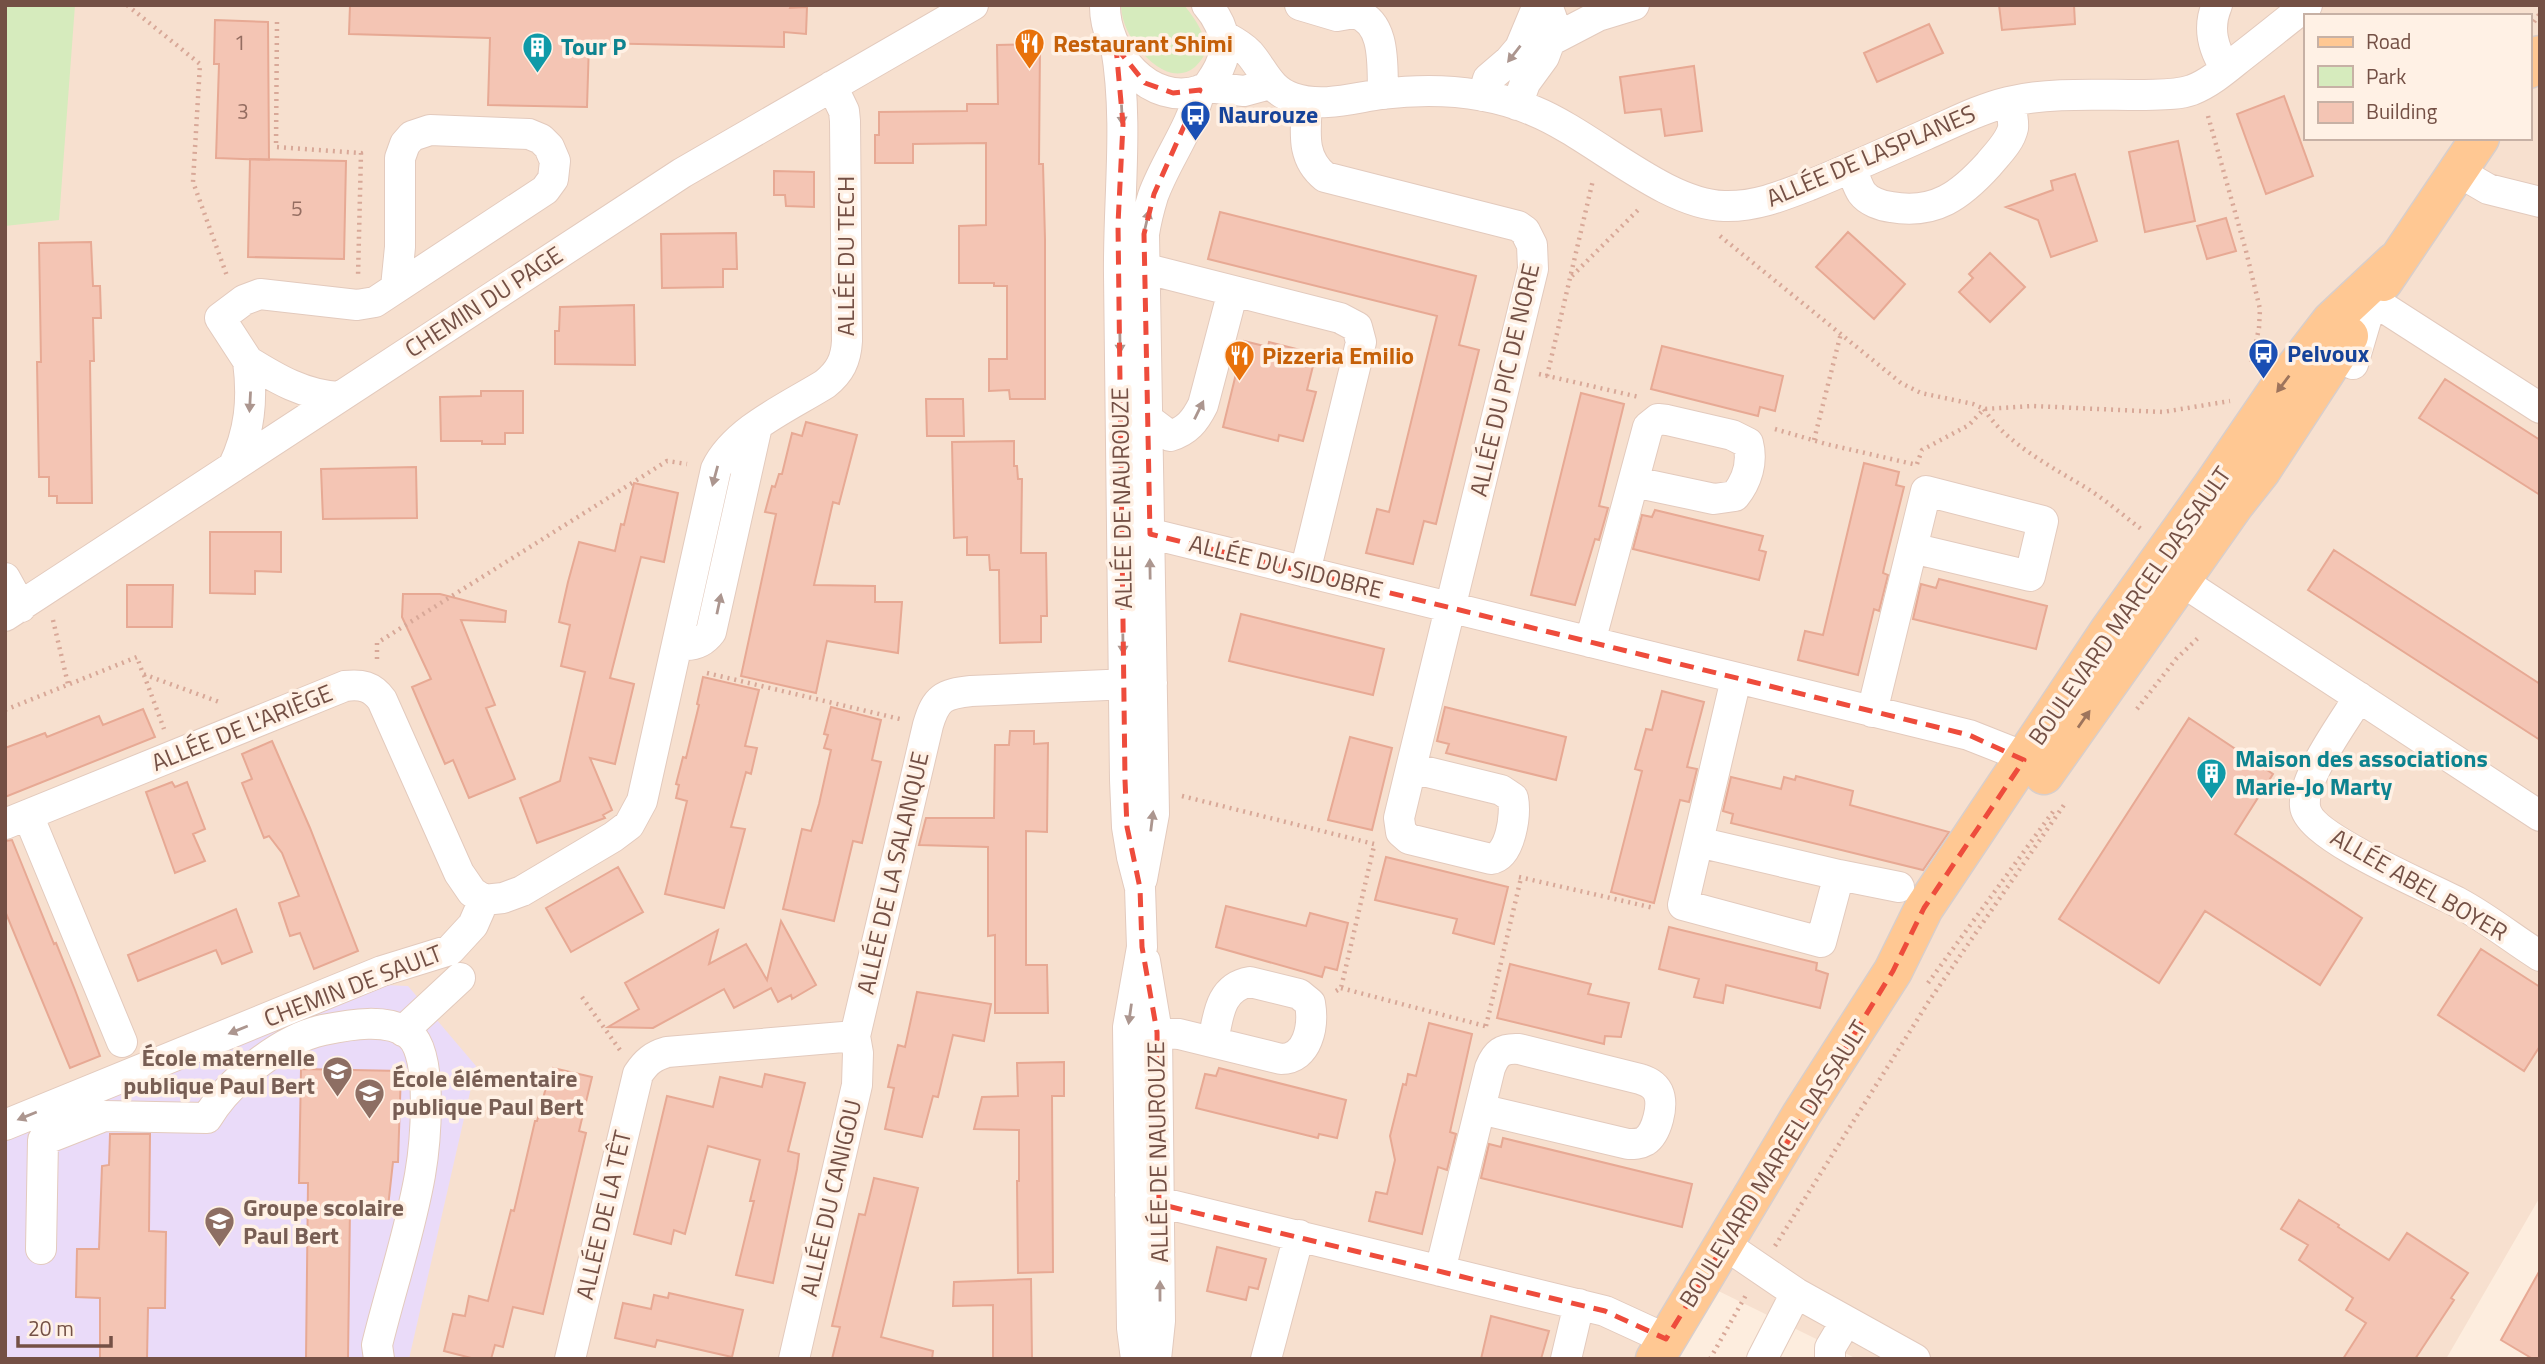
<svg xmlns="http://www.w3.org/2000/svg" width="2545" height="1364" font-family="'Titillium Web',sans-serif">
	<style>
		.residential { fill: #f7e0cf; fill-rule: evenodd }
		.education { fill: #eadbf9 }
		.green { fill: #d6ebbd }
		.building { fill: #f4c5b4; stroke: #e7a994; stroke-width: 2 }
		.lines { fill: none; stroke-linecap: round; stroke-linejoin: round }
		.minor-casing { stroke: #e3cabd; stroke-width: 32 }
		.major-casing { stroke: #d8cecb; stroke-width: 41 }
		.path { stroke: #d8a898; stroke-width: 4.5; stroke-dasharray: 2 5; stroke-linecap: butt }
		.minor { stroke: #fff; stroke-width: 30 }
		.major { stroke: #ffc893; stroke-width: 38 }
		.oneway { fill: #ac968f }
		.oneway2 { fill: #9e745c }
		.marked { fill: none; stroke: #ee4c3c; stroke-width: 5; stroke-dasharray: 14 9; stroke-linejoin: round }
		.labels { text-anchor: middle; stroke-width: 7; stroke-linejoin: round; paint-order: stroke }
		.number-label { font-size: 21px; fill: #946d61 }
		.food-label { font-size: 24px; font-weight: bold; fill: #c56008; stroke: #fff1e5; text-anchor: start }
		.culture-label { font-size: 24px; font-weight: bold; fill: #0d838f; stroke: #fff1e5; text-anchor: start }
		.transit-label { font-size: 24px; font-weight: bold; fill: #164399; stroke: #fff1e5; text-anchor: start }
		.street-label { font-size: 24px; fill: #745045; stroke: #fff1e5 }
		.education-label { font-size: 24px; font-weight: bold; fill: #785e54; stroke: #fff1e5; text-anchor: start }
	</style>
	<rect width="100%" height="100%" fill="#fdedde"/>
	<path class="residential" d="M5 5H2540V1197L2446 1359H1857L1692 1278 1643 1359H5ZM2305 16H2529V138H2305Z"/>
	<path class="education" d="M385 985 408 986 476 1066 409 1359H5V1139Z"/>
	<path class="green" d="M5 5H75L59 220 5 226Z
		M1184 5C1193 16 1206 34 1206 49 1205 56 1200 62 1195 67 1175 83 1153 66 1140 50 1129 36 1122 23 1121 6Z"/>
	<path class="building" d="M350 5H791L790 8 807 7 806 34 784 32V47L589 43 587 107 488 105 490 38 349 34Z
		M1999 5H2074L2075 24 2002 30Z
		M215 20 268 22 269 160 216 158 219 64H214Z
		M1929 24 1943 53 1877 82 1864 53Z
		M1040 44 1039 164H1043L1045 239V399H1010L1009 390 989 391V359H1007V286H994V283H959V226L986 225V143L913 144V163H875V135H879V112L967 111V104H998L997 45Z
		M1694 66 1702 131 1665 136 1661 109 1625 113 1620 77Z
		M2284 96 2313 176 2266 194 2237 114Z
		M2178 141 2195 221 2145 232 2129 152Z
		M250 159 346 161 344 259 248 257Z
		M774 171 814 172V207L786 206 785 195H774Z
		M2075 174 2097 241 2051 257 2038 220 2006 207 2053 190 2051 181Z
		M1220 212 1476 276 1459 345 1479 350 1436 524 1424 521 1413 564 1366 553 1377 509 1389 512 1437 316 1208 259Z
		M2226 218 2236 251 2207 259 2197 226Z
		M1848 232 1905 284 1874 319 1816 267Z
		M736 233 737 269H723V287L662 288 661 234Z
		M91 242 93 286H100L101 318H93L94 361H90L92 503H57V496H49V477H39L37 362H41L39 243Z
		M1990 253 2025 287 1990 322 1959 292 1973 278 1969 274Z
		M634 305 635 365 555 364V331H559L560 307Z
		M1244 341 1268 347 1269 342 1316 354 1307 390 1316 392 1303 441 1279 435 1278 441 1223 427Z
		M1662 346 1783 376 1775 411 1760 407 1758 416 1651 389Z
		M2445 379 2540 440V495L2419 418Z
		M481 391H523V433H505V444H482V441H441L440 397 481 396Z
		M1581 393 1624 404 1599 506 1608 508 1599 540 1595 539 1575 605 1531 595Z
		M926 399H963L964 436H927Z
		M806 422 857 435 839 504 833 502 814 585 875 586V602H902L898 653 827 641 816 693 741 676 776 514 765 512 772 486 775 487 779 474H782L792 433 802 436Z
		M1014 441V466H1017L1018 479H1022L1021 553H1046L1047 616H1041V642L1000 643 999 570H990L989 555H967V537L954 538 952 442Z
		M1864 463 1899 472 1896 485 1904 487 1884 568 1883 573 1888 575 1879 611 1874 609 1858 675 1798 660 1805 631 1823 635Z
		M416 467 417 518 323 519 321 469Z
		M634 483 678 493 664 562 641 557 610 678 634 684 615 764 590 758 612 810 603 815 605 818 537 843 520 798 560 781 585 672 561 666 570 625 559 622 568 582 579 542 615 551 621 524 624 525Z
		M1655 510 1763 536 1759 550 1766 552 1759 580 1633 549 1642 515 1652 517Z
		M210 532H281V572L255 571V594L210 593Z
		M2334 550 2540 684V740L2308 590Z
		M1939 579 2047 606 2036 649 1913 619 1921 584 1936 588Z
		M127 585H173L172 627H127Z
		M403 594H440L506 611 505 622 461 620 495 705 486 708 515 779 469 798 453 760 445 764 412 687 431 679 402 617Z
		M1241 614 1384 649 1373 695 1229 661Z
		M703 677 759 690 745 746 757 748 751 774 746 772 731 827 745 829 724 908 665 894 687 801 676 798 679 785 676 784 683 757 686 758 699 705 697 704Z
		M1662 691 1704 702 1687 767 1697 769 1689 802 1680 800 1654 903 1611 892 1642 771 1635 769 1646 729 1652 730Z
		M831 707 881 720 872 760 881 762 862 843 853 841 834 921 783 909 802 829 811 831 819 804 831 750 824 748 828 735 824 734Z
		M1445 707 1566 737 1556 780 1446 753 1449 744 1437 741Z
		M143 709 155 737 5 797V748L45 733 47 737 99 716 103 725Z
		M2189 718 2273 774 2235 834 2362 918 2320 985 2205 911 2159 983 2059 919Z
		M1010 731H1034V744L1048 743 1047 832 1026 831V965H1047L1048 1013H995V935L988 936V847L919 845 926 818H994L995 745H1009Z
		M1350 737 1392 748 1372 830 1328 820Z
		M272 741 310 828 358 951 314 969 300 933 290 936 279 903 299 896 282 853 269 836 264 838 242 783 252 779 242 754Z
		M1796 776 1853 791 1850 805 1949 832 1923 870 1731 823 1733 814 1723 811 1731 777 1781 789 1784 777 1795 780Z
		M172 782 175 787 187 782 205 829 193 834 205 861 175 873 146 792Z
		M12 840 54 944 56 943 75 990 100 1056 70 1068 5 911V841Z
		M1386 857 1508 887 1494 944 1453 933 1457 919 1375 900Z
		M618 867 643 912 571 952 546 908Z
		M1226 906 1306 926 1310 913 1348 923 1337 970 1325 967 1322 977 1216 947Z
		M236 909 252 952 222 964 216 950 138 981 128 955Z
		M781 921 816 985 792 999 791 995 778 1002 771 988 734 1008 724 989 653 1028 608 1027 639 1009 625 983 718 930 709 964 746 944 767 980Z
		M1669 927 1817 963 1816 970 1828 974 1820 1008 1726 985 1723 1003 1694 997 1699 979 1659 969Z
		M2481 949 2540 987V1046L2524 1071 2438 1015Z
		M1510 964 1591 984 1588 994 1629 1003 1621 1037 1605 1036 1604 1044 1497 1018Z
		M917 992 991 1004 984 1041 953 1035 938 1097 933 1096 922 1137 885 1129 894 1088 888 1087 898 1045 905 1047Z
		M1429 1023 1472 1034 1450 1132 1456 1134 1447 1170 1438 1167 1422 1234 1369 1221 1376 1192 1387 1194 1395 1160 1390 1136 1403 1084 1406 1085 1408 1074 1416 1076Z
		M1064 1062V1096H1052L1053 1272 1018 1273 1017 1181H1019V1130L974 1129 982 1097 1018 1096 1017 1063Z
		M553 1068 592 1077 579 1131 586 1133 543 1314 513 1307 503 1347 495 1345 491 1359H475L444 1351 453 1314 465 1316 469 1296 488 1301 511 1210 514 1211 535 1121H537L548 1080 550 1081Z
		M1219 1068 1346 1100 1337 1138 1319 1134 1318 1138 1196 1108 1205 1074 1216 1076Z
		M301 1069 401 1071 398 1162H393L388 1207H350L348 1359H306L308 1183H299Z
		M765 1074 805 1083 788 1151 799 1154 797 1169 773 1283 736 1275 754 1201H750L760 1160 708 1146 685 1234 674 1230 671 1244 634 1234 667 1096 713 1107 720 1077 762 1087Z
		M110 1134H150L149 1231 166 1232 165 1308H148L147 1359H100V1298L76 1297 77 1249H99L102 1166 109 1165Z
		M1503 1138 1692 1184 1682 1227 1481 1178 1489 1144 1501 1147Z
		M874 1178 918 1188 881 1337 933 1351 932 1359H832L840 1327 832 1326 859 1214 865 1215Z
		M2299 1200 2339 1225 2338 1227 2389 1260 2407 1233 2468 1273 2451 1298 2454 1300 2415 1359H2343L2366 1323 2346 1310 2353 1298 2299 1260 2308 1245 2281 1229Z
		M1217 1247 1266 1259 1258 1289 1249 1287 1246 1300 1207 1291Z
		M2540 1270V1359H2533L2501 1340Z
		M1031 1279 1032 1359H993V1305L953 1306 954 1282Z
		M669 1293 743 1310 732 1357 657 1340 655 1347 615 1338 623 1303 651 1309 654 1295 668 1298Z
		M1491 1316 1549 1331 1541 1359H1481Z"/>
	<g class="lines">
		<defs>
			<path id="minor" d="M1105 5C1104 52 1150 108 1201 90 1208 88 1211 81 1215 75 1231 51 1225 26 1207 5
				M1300 5 1337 16 1354 13 1356 5
				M2217 5C2207 28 2213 49 2226 69
				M1354 13C1387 21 1382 67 1383 94
				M1224 36C1233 41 1241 45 1249 53 1264 70 1269 90 1293 98 1322 108 1353 98 1382 94 1432 88 1487 91 1534 111 1593 135 1663 204 1724 206 1755 207 1782 196 1810 185 1849 169 1887 152 1925 135 1953 123 1979 109 2008 102 2050 92 2096 95 2139 95 2156 94 2175 96 2192 90 2210 83 2226 69 2241 57 2263 40 2285 22 2307 5
				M1550 41 1598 16 1634 5
				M1116 47C1129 123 1118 199 1119 275 1121 443 1123 612 1125 780L1127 827 1132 857 1140 888 1142 947 1128 1027 1132 1328 1136 1359
				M1207 87 1244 91 1270 84
				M1483 96 1488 79 1509 61 1520 48 1538 5
				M1307 102C1306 130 1300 157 1325 177L1518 226 1525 231 1532 245 1533 269 1411 768 1399 818 1401 832 1409 839 1491 859C1511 856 1516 814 1513 798L1501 790 1411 768
				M1517 105 1525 83 1544 57 1550 41 1552 19 1547 5
				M1851 168C1855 176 1857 186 1862 193 1868 201 1881 206 1891 207 1935 215 1961 195 1989 164 1997 154 2010 142 2013 128 2014 119 2011 111 2009 102
				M2457 171 2488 189 2540 202
				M1145 271H1155L1340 318 1357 327 1361 342 1358 355 1305 572
				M248 361 220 318 244 300 260 294 357 305 375 302 545 190 553 179 555 161 549 147 541 139 529 134 430 130 412 136 405 144 400 158V247L396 287
				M2353 364 2372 300 2540 408
				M1137 411 1170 436C1187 431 1195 421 1203 405L1233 291
				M233 467C250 432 253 399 248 361 277 379 304 395 339 397
				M1122 527 1150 536H1160L1969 735 2012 752 2041 773
				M2170 562 2189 586 2540 816
				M5 578 21 607
				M5 616 682 173 973 5
				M1590 642 1648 427 1658 419 1667 420 1732 435 1748 443C1753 462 1747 481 1735 496L1714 499 1634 482
				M677 644C692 647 702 644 711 632L757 426
				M2359 697C2344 722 2302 778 2305 806 2307 837 2431 888 2459 903 2487 918 2513 939 2540 956
				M1872 712 1926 491 2043 521 2030 576 1912 548
				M28 815 122 1042
				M5 824 345 686C361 684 372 686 382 700L459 873 472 892 484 900
				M1698 842 1839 875 1821 942 1683 905 1736 679
				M1839 875 1899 887
				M1142 879 1154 814 1144 234C1146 221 1149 209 1153 196 1166 160 1191 129 1200 90
				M484 900 503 898 522 891 613 837 629 825 642 801 716 469C735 430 788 407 825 384 840 372 846 360 847 341L845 121 844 111 832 86
				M1145 961 1157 1032 1160 1321 1156 1359
				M403 1031 460 978
				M1157 1032 1179 1034 1281 1059C1308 1059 1314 1026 1310 1003L1299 994 1250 982C1219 987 1218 1018 1213 1042
				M5 1125 382 971 450 950 473 925 484 900
				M1130 1195 1605 1311 1666 1339
				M1724 1244 1796 1293 1915 1359
				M41 1249 43 1140 104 1116 207 1118C228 1082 281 1039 323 1030 348 1025 389 1017 410 1035 434 1055 425 1146 420 1175 410 1232 391 1288 377 1345L379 1359
				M1440 1271 1490 1068C1496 1053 1502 1048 1519 1049L1640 1079C1648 1082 1654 1084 1658 1092 1664 1105 1657 1133 1645 1141 1640 1144 1634 1144 1628 1144L1480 1109
				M570 1359 638 1074C646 1062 653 1056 667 1052L855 1036 928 725C936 698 943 694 971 691L1152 683
				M794 1359 857 1085 858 1053 855 1036
				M1266 1359 1299 1235
				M1566 1359 1579 1304
				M1762 1359 1796 1293
				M1830 1359V1348L1846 1321"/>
			<path id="major" d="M2529 69 2540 55
				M2383 282 2480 138
				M2044 775 2235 504 2261 471 2349 336
				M1655 1359 1801 1115 1893 971 1924 908 2109 631 2213 485 2277 391 2331 321 2394 262"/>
		</defs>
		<use href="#minor" class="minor-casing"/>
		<use href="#major" class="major-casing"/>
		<path class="path" d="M127 5 200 64 193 182 227 276
			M277 22 276 147 361 153 358 277
			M2534 22 2540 13
			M2208 116 2246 251 2260 309 2259 328 2251 365
			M1720 236 1901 383 1921 393 1973 404 1984 409 2033 406 2163 412 2230 401
			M1572 276 1640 208
			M1539 374 1639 397
			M1547 376 1593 180
			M1984 409C2006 444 2054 468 2088 489 2107 501 2124 516 2141 529
			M1775 429 1826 444 1913 464
			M1814 440 1841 333
			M1917 464 1922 450 1969 425 1984 409
			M53 620 68 684
			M377 659V643L667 461 687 464
			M707 673 900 719
			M144 675 164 729
			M2137 709 2176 659 2199 637
			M5 710 137 657 143 674 222 703
			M1182 796 1374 844
			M1519 877 1654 908
			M1928 983 2055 809
			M1341 988 1485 1026
			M1336 991 1341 988 1374 846
			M582 997 620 1050
			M1486 1026 1521 878
			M1775 1246 1929 1001 2066 802
			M1710 1359 1746 1295"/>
		<use href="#minor" class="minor"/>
		<use href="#major" class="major"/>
	</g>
	<defs><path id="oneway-solid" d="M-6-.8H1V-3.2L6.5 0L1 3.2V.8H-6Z" transform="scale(1.75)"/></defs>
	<g class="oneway">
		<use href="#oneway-solid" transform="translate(1514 54) rotate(128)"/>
		<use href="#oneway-solid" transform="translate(1122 115) rotate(87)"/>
		<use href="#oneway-solid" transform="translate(1147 220) rotate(-77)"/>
		<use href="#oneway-solid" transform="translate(1120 343) rotate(89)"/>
		<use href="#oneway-solid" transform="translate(250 402) rotate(93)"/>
		<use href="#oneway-solid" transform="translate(1199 410) rotate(-64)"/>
		<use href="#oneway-solid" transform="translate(715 476) rotate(105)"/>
		<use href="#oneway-solid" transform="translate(1150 569) rotate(-91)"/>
		<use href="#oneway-solid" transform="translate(719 604) rotate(-78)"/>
		<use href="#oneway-solid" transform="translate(1123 644) rotate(89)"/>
		<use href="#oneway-solid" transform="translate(1152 821) rotate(-83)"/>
		<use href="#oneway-solid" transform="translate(1130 1014) rotate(98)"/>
		<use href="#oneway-solid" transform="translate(238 1030) rotate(158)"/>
		<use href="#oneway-solid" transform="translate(27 1116) rotate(158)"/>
		<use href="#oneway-solid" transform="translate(1160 1291) rotate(-90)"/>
	</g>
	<g class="oneway2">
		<use href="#oneway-solid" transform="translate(2283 384) rotate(127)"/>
		<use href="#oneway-solid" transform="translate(2084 719) rotate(-55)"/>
	</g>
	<path class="marked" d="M1116 47 1145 83 1173 93 1200 90 1154 194 1144 234 1150 534 1969 735 2024 760 1924 908 1893 971 1666 1339 1605 1311 1159 1204 1157 1032 1142 947 1140 888 1127 827 1125 780 1118 224 1123 124Z"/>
	<defs>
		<symbol id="restaurant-pin" viewBox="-11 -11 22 30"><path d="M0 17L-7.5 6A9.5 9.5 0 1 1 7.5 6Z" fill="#e8710a" stroke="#fff1e5"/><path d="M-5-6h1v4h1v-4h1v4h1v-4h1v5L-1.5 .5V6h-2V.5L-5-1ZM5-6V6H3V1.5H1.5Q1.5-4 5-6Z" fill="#fff"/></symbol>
		<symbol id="building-pin" viewBox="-11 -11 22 30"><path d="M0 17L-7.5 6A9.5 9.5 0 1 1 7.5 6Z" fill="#0f9aa8" stroke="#fff1e5"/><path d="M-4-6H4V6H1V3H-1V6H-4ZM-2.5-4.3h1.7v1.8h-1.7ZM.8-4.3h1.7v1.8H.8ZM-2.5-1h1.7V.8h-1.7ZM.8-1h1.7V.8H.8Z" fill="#fff"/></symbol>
		<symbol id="bus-pin" viewBox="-11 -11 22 30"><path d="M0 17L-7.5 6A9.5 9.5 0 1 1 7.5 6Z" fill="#1a4fb4" stroke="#fff1e5"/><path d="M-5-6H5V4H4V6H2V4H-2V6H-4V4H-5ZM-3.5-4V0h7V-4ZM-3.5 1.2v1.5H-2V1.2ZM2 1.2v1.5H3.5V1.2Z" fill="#fff"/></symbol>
		<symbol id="school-pin" viewBox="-11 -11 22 30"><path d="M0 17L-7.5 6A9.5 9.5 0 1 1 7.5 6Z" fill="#8d6e63" stroke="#fff1e5"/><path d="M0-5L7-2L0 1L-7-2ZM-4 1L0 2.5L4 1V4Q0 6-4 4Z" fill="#fff"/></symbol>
	</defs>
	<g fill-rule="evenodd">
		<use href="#restaurant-pin" x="1012" y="26" width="35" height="47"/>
		<use href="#building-pin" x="520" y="30" width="35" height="47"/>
		<use href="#bus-pin" x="1178" y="98" width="35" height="47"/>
		<use href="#bus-pin" x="2246" y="336" width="35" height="47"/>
		<use href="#restaurant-pin" x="1222" y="338" width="35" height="47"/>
		<use href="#building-pin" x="2194" y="756" width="35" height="47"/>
		<use href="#school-pin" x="320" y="1054" width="35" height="47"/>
		<use href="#school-pin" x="352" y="1076" width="35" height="47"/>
		<use href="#school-pin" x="202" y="1204" width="35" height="47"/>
	</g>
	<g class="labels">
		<g class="number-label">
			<text x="240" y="50">1</text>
			<text x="243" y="119">3</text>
			<text x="297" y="216">5</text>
		</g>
		<g class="food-label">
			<text x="1053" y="52">Restaurant Shimi</text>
			<text x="1262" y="364">Pizzeria Emilio</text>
		</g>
		<g class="culture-label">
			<text x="561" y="55">Tour P</text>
			<text x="2235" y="767">Maison des associations<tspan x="2235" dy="28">Marie-Jo Marty</tspan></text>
		</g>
		<g class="transit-label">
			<text x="1218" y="123">Naurouze</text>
			<text x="2287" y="362">Pelvoux</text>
		</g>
		<g class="street-label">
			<text transform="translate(1871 156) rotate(-23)" y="8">ALLÉE DE LASPLANES</text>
			<text transform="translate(846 256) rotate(-90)" y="8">ALLÉE DU TECH</text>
			<text transform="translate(484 302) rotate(-33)" y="8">CHEMIN DU PAGE</text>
			<text transform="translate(1505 380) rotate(-77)" y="8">ALLÉE DU PIC DE NORE</text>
			<text transform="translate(1122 498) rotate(-91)" y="8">ALLÉE DE NAUROUZE</text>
			<text transform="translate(1286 567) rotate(14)" y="8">ALLÉE DU SIDOBRE</text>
			<text transform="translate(2130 606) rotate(-55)" y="8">BOULEVARD MARCEL DASSAULT</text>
			<text transform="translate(242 728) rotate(-22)" y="8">ALLÉE DE L'ARIÈGE</text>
			<text transform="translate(893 873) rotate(-77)" y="8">ALLÉE DE LA SALANQUE</text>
			<text transform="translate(2419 885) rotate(30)" y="8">ALLÉE ABEL BOYER</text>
			<text transform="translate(353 986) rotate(-21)" y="8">CHEMIN DE SAULT</text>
			<text transform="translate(1158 1152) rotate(-91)" y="8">ALLÉE DE NAUROUZE</text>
			<text transform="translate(1774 1164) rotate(-58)" y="8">BOULEVARD MARCEL DASSAULT</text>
			<text transform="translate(831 1198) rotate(-77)" y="8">ALLÉE DU CANIGOU</text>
			<text transform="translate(604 1215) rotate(-77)" y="8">ALLÉE DE LA TÊT</text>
		</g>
		<g class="education-label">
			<text x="315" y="1066" text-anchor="end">École maternelle<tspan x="315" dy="28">publique Paul Bert</tspan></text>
			<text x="392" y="1087">École élémentaire<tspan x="392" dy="28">publique Paul Bert</tspan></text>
			<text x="243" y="1216">Groupe scolaire<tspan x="243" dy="28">Paul Bert</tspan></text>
		</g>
	</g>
	<rect width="2545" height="1364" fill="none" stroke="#745045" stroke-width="14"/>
	<rect x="2304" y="14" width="228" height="126" fill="#fff1e5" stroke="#c7b1a5" stroke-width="2"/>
	<rect x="2318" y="37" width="35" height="10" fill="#ffc893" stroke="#c7b1a5" stroke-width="2"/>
	<text x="2366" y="49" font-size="21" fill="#745045">Road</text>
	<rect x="2318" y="66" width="35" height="21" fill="#d6ebbd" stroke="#c7b1a5" stroke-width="2"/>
	<text x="2366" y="84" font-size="21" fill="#745045">Park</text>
	<rect x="2318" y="102" width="35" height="21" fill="#f4c5b4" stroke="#c7b1a5" stroke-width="2"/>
	<text x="2366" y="119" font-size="21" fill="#745045">Building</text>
	<path d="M18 1336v10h93v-10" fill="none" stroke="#745045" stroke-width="3.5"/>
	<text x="28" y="1336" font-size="21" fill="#745045" stroke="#fff1e5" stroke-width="5" paint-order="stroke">20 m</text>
</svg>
